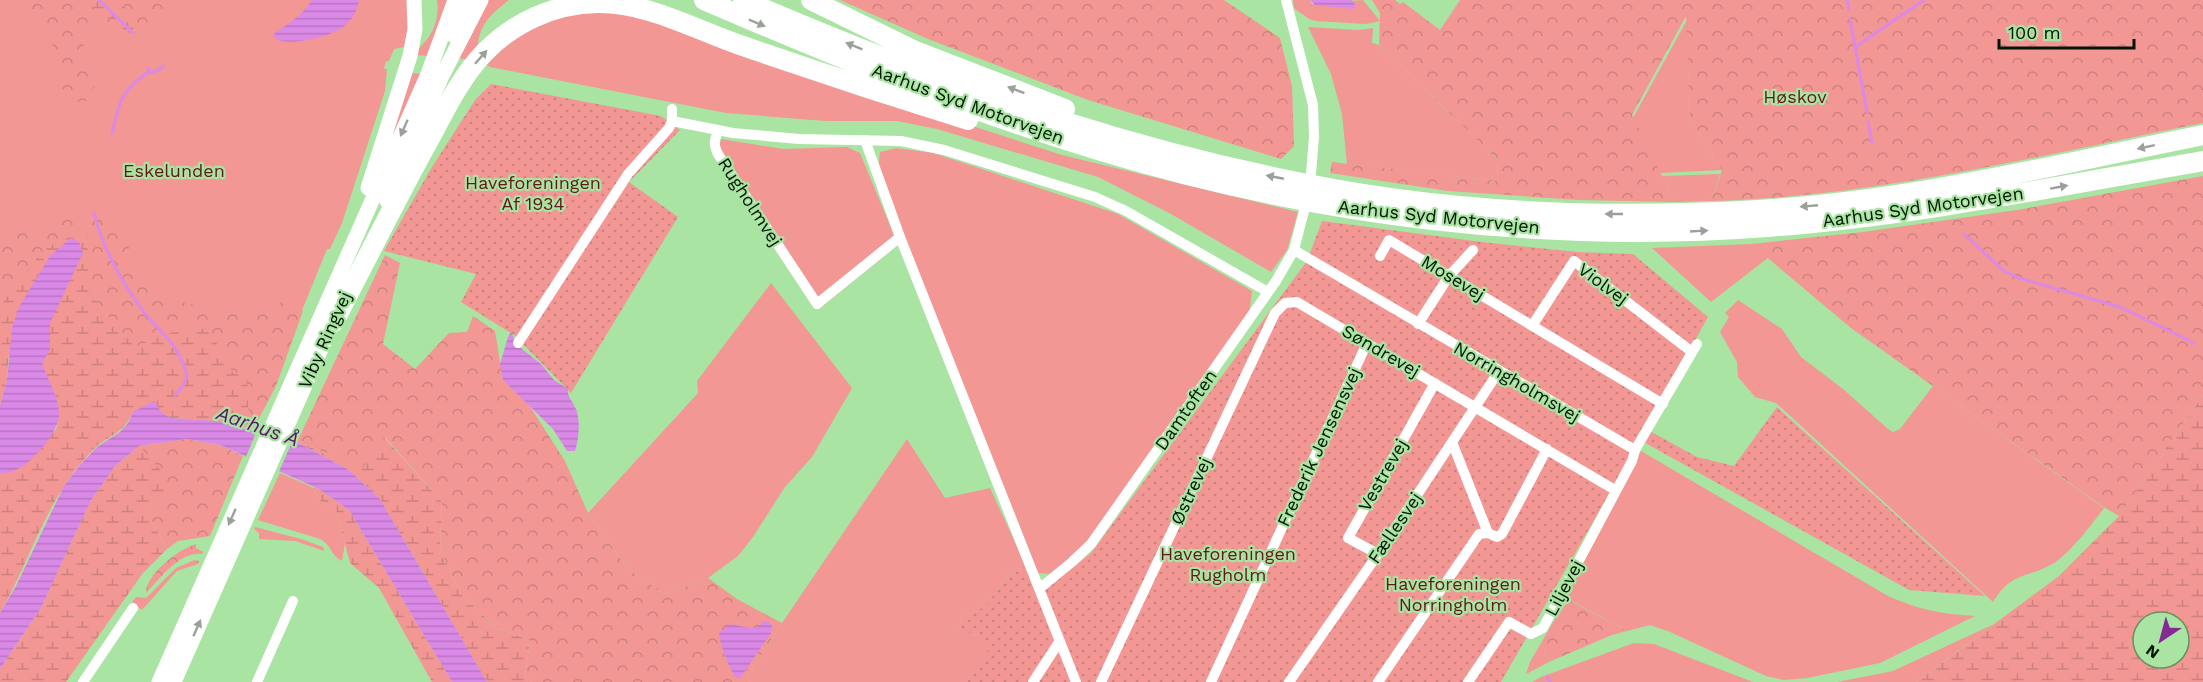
<svg xmlns="http://www.w3.org/2000/svg" width="2203" height="682" font-family="'Work Sans',sans-serif">
	<style>
		.green { fill: #f29794 }
		.forest { fill: url(#forest-crowns) }
		.wetland { fill: url(#wetland-marsh); fill-rule: evenodd }
		.garden { fill: url(#garden-dots) }
		.water { fill: url(#water-rules) }
		.pier { fill: #a9e4a3 }
		.lines { fill: none; stroke-linecap: round; stroke-linejoin: round }
		.stream { stroke: #da89e6; stroke-width: 3 }
		.street { stroke: #fff; stroke-width: 10 }
		.secondary { stroke: #fff; stroke-width: 15 }
		.highway { stroke: #fff; stroke-width: 20 }
		.oneway { fill: #99a199 }
		.labels { text-anchor: middle; stroke-width: 4.5; stroke-linejoin: round; paint-order: stroke }
		.park-label { font-size: 18px; fill: #64161b; stroke: #a9e4a3 }
		.street-label { font-size: 18px; fill: #011501; stroke: #a9e4a3 }
		.water-label { font-size: 20px; font-style: italic; fill: #5c1267; stroke: #a9e4a3 }
	</style>
	<defs>
		<pattern id="forest-crowns" width="20" height="18" patternUnits="userSpaceOnUse" patternTransform="scale(1.5)"><rect width="20" height="18" fill="#f29794"/><path d="M2 6a3 3 0 1 1 6 0M12 15a3 3 0 1 1 6 0" fill="none" stroke="#ce817e"/></pattern>
		<pattern id="wetland-marsh" width="20" height="14" patternUnits="userSpaceOnUse" patternTransform="scale(1.5)"><rect width="20" height="14" fill="#f29794"/><path d="M1 5h8M5 5V1M11 12h8M15 12V8" fill="none" stroke="#ce817e"/></pattern>
		<pattern id="garden-dots" width="8" height="8" patternUnits="userSpaceOnUse" patternTransform="scale(1.5)"><rect width="8" height="8" fill="#f29794"/><path d="M2 2h.1M6 6h.1" fill="none" stroke="#ce817e" stroke-width="1.8" stroke-linecap="round"/></pattern>
		<pattern id="water-rules" width="6" height="5" patternUnits="userSpaceOnUse" patternTransform="scale(1.5)"><rect width="6" height="5" fill="#da89e6"/><path d="M0 2.5h6" fill="none" stroke="#b975c4"/></pattern>
	</defs>
	<rect width="100%" height="100%" fill="#a9e4a3"/>
	<path class="green" d="M0 0H410L411 16 404 47 394 49 389 61H386L384 69H387L385 91 342 223 330 249H327L254 428H249L0 352Z
		M437 0H449L429 56 417 55C418 47 423 45 428 38 436 27 439 14 437 0Z
		M487 0H509C499 8 488 16 482 29 475 44 482 45 470 60L457 58Z
		M1293 0H1310L1312 4 1363 0 1380 21 1366 24 1316 21 1309 19 1294 8Z
		M631 11 839 83 1062 155 1298 212 1287 250 1271 272 1171 214 1098 177 937 129 897 121H825L726 113 490 67 486 64 516 36 569 13Z
		M1687 20 1690 119 1722 170 1660 173 1633 118Z
		M1308 27 1358 30 1373 28 1372 43 1379 45 1498 160 1497 181 1347 164 1342 114 1331 74Z
		M412 73 422 74 389 147 401 95Z
		M721 139 783 149 847 147 860 153 898 245 823 306 719 149Z
		M896 148 933 153 1118 214 1252 291 1249 315 1088 544 1051 574 1037 573 878 170 880 152Z
		M1720 174 1711 201 1675 202 1662 176Z
		M1751 244 1769 257 1711 302 1652 248Z
		M771 283 852 388 812 457 785 487 753 537 738 556 708 578 665 594 627 568 588 513 698 393 697 381Z
		M1738 300 1782 329 1801 357 1843 389 1888 429 1893 432 1900 429 1933 386 2104 508C2092 524 2071 552 2054 563 2027 579 2012 571 1993 602L1776 403 1755 397 1738 377 1737 362 1720 332 1729 317 1725 313Z
		M907 439 945 498 990 488 1026 566 1007 576 985 607 964 616 954 625 967 633 969 632 991 647 967 682H750L747 677 782 623Z
		M1641 451 1888 596C1920 610 1941 614 1975 616L1880 663 1807 678 1784 680 1766 676 1670 632 1650 625 1627 631 1563 596Z
		M280 473 312 487 319 500 336 510 345 543 342 561C331 556 331 544 320 539L258 520Z
		M255 527 301 539 323 547 324 551 295 541 259 539V533L254 529Z
		M1994 624 1916 682H1837L1893 671Z
		M1541 643 1551 661 1526 674 1530 662Z
		M1634 643 1654 644 1753 682H1532L1541 677Z"/>
	<path class="forest" d="M21 0H172L156 21 129 33 103 19 84 30 83 61 85 64 95 65 104 70 86 101 73 102 59 84V66L54 48 37 16Z
		M840 0H1224L1280 38 1292 86 1294 146 1281 159 1088 100 928 39Z
		M1372 0H1395L1400 4 1403 2 1440 30 1460 0H2203V123C2041 155 1877 197 1711 201L1722 170 1690 119 1686 16 1632 115 1675 202 1579 200 1448 191 1330 173 1332 162 1497 181 1498 160 1379 45 1380 13Z
		M2203 176V395L2119 516 2102 506 1851 328 1751 244 1863 232 2017 210Z
		M92 210 122 234 153 295 245 317 282 302 303 311 276 386 254 428 217 421 0 323V230L29 233Z
		M385 255 400 263 383 344 415 369 449 333 467 332 473 316 495 331 503 380 519 393 533 411 565 461 588 513 627 568 665 594 708 578 737 599 782 623 747 677 750 682H532L525 676 530 641 494 626 460 593 440 549 442 502 385 437 361 471 329 454 297 442Z
		M187 439 220 445 243 456 210 536 178 541 167 549 146 510 139 446Z
		M196 544V548L203 552 202 554C179 551 160 579 146 593 146 574 179 549 196 544Z
		M195 560 199 561 198 564 177 571 142 610 132 602 136 597 146 598 176 568Z
		M1569 600 1627 631 1612 635 1551 661 1541 643 1556 617Z"/>
	<path class="wetland" d="M84 0H119L137 21 136 28 127 32Z
		M87 229 89 294 135 347 193 324 211 333 233 373 247 371 249 428 217 421 171 418 162 413 133 412C124 432 113 434 97 446 85 457 74 472 65 485 39 524 24 572 0 613V474L18 469 56 429C64 408 50 385 42 364L50 349V323L83 253 9 353 7 380 0 405V306L45 248Z
		M2203 395V682H1916L2059 576 2119 516ZM2143 622H2179V658H2143Z
		M384 437 442 502 440 549 460 593 494 626 530 641 525 676 532 682H487L380 499 349 470 297 442 329 454 361 470Z
		M139 446 164 474 165 499 146 510 167 549 143 573 66 682H0V669L41 608 90 502 115 466Z
		M312 487 319 489 349 510 452 682H432L379 588 350 563 336 510 319 500Z"/>
	<path class="garden" d="M491 84 661 116 680 130 629 182 678 217 571 393 514 335 461 302 476 274 384 251 432 167 475 100Z
		M1322 221 1482 242 1577 252 1633 254 1708 317 1646 429 1697 457 1734 466 1777 407 1985 596 1909 590 1640 440 1501 682H967L990 647 969 632 967 634 954 625 964 616 985 607 1007 576 1026 566 1038 594 1091 553 1307 261Z"/>
	<path class="water" d="M312 0H359C354 27 336 33 312 39 300 41 288 44 275 39L274 34C290 22 301 17 312 0Z
		M1310 0H1352L1356 7 1354 9 1315 5Z
		M71 238 79 242 83 253 50 323V349L42 364C48 379 59 398 59 414 60 430 33 462 18 469 13 472 6 473 0 474V405L7 380 12 328 19 307 50 256Z
		M511 332 517 345 541 364 554 380 568 389C567 397 572 400 575 407 581 418 579 440 575 451H567L553 429 503 380 500 364 508 337Z
		M154 401 162 413 171 418 217 421 297 442 349 470 380 499 487 682H452L349 510 319 489 220 445 187 439 139 446 115 466 90 502 41 608 0 669V613L16 586 64 486 80 465 97 447 120 432 128 423 133 412Z
		M762 622H769L772 625 771 633 741 677 737 678C730 673 719 641 719 633L730 624 750 628 760 626Z"/>
	<path class="pier" d="M258 428 293 440 278 474 245 459Z"/>
	<g class="lines">
		<path class="stream" d="M99 0 133 33
			M1847 0 1849 10
			M1850 19 1867 112
			M1855 47 1924 0
			M149 73 158 70 163 66
			M1868 122 1872 143
			M112 134C120 100 119 94 148 72L149 68
			M94 213C102 247 121 280 141 308 161 336 177 339 187 376L183 386 175 395
			M1964 234 2004 271 2019 278 2120 307 2194 343
			M1547 677 1550 682"/>
		<path class="street" d="M1286 0 1313 105 1314 137 1311 173
			M672 121 733 133 799 139 901 141 944 150 1095 197 1126 211 1268 292
			M719 130C714 140 713 144 718 154L817 304 900 237
			M865 140 900 237 1076 682
			M1294 250 1635 450
			M1380 256 1389 240 1663 404
			M1418 324 1449 276 1473 250
			M1532 326 1574 261 1692 352
			M518 343 628 174 669 128 672 121V109
			M1452 442 1488 533 1497 537 1502 534 1547 449
			M1378 554 1348 538 1435 383
			M1039 589 1072 562 1091 544 1276 281 1294 250 1304 211
			M83 682 133 608
			M257 682 293 601
			M1033 682 1059 642
			M1101 682 1275 313 1285 303 1297 302 1615 490
			M1211 682 1367 343
			M1289 682 1378 554 1499 371
			M1378 682 1479 534 1488 533
			M1468 682 1509 622 1531 634 1543 628 1632 461 1635 450 1697 344"/>
		<path class="secondary" d="M454 36 468 0
			M368 188 410 56 415 29 414 0
			M387 201 442 76 481 0
			M159 682 428 74 455 0
			M174 682 337 313"/>
		<path class="highway" d="M704 0C834 56 965 110 1101 151 1315 216 1544 244 1767 227 1914 216 2058 186 2203 161
			M743 0C952 90 1170 167 1397 199 1516 215 1637 217 1758 210 1909 201 2055 165 2203 135
			M811 0 913 50 1065 109
			M334 322C364 264 393 206 424 149 442 117 458 80 484 53 514 22 554 4 597 3 646 2 694 29 740 45 815 71 891 96 968 120"/>
	</g>
	<defs><path id="oneway-solid" d="M-6-.8H1V-3.2L6.5 0L1 3.2V.8H-6Z" transform="scale(1.5)"/></defs>
	<g class="oneway">
		<use href="#oneway-solid" transform="translate(757 23) rotate(23)"/>
		<use href="#oneway-solid" transform="translate(854 46) rotate(-158)"/>
		<use href="#oneway-solid" transform="translate(481 57) rotate(-48)"/>
		<use href="#oneway-solid" transform="translate(1016 90) rotate(-159)"/>
		<use href="#oneway-solid" transform="translate(404 128) rotate(114)"/>
		<use href="#oneway-solid" transform="translate(2146 147) rotate(168)"/>
		<use href="#oneway-solid" transform="translate(1275 177) rotate(-169)"/>
		<use href="#oneway-solid" transform="translate(2059 187) rotate(-10)"/>
		<use href="#oneway-solid" transform="translate(1809 206) rotate(175)"/>
		<use href="#oneway-solid" transform="translate(1614 214) rotate(180)"/>
		<use href="#oneway-solid" transform="translate(1699 231) rotate(-3)"/>
		<use href="#oneway-solid" transform="translate(232 517) rotate(114)"/>
		<use href="#oneway-solid" transform="translate(197 628) rotate(-66)"/>
	</g>
	<g class="labels">
		<g class="park-label">
			<text x="1795" y="103">Høskov</text>
			<text x="174" y="177">Eskelunden</text>
			<text x="533" y="189">Haveforeningen<tspan x="533" dy="21">Af 1934</tspan></text>
			<text x="1228" y="560">Haveforeningen<tspan x="1228" dy="21">Rugholm</tspan></text>
			<text x="1453" y="590">Haveforeningen<tspan x="1453" dy="21">Norringholm</tspan></text>
		</g>
		<g class="street-label">
			<text transform="translate(968 104) rotate(20)" y="6">Aarhus Syd Motorvejen</text>
			<text transform="translate(750 202) rotate(57)" y="6">Rugholmvej</text>
			<text transform="translate(1923 207) rotate(-8)" y="6">Aarhus Syd Motorvejen</text>
			<text transform="translate(1439 217) rotate(6)" y="6">Aarhus Syd Motorvejen</text>
			<text transform="translate(1453 278) rotate(31)" y="6">Mosevej</text>
			<text transform="translate(1603 284) rotate(36)" y="6">Violvej</text>
			<text transform="translate(325 340) rotate(-66)" y="6">Viby Ringvej</text>
			<text transform="translate(1381 351) rotate(30)" y="6">Søndrevej</text>
			<text transform="translate(1517 382) rotate(30)" y="6">Norringholmsvej</text>
			<text transform="translate(1186 410) rotate(-55)" y="6">Damtoften</text>
			<text transform="translate(1319 447) rotate(-65)" y="6">Frederik Jensensvej</text>
			<text transform="translate(1383 475) rotate(-60)" y="6">Vestrevej</text>
			<text transform="translate(1191 491) rotate(-65)" y="6">Østrevej</text>
			<text transform="translate(1395 528) rotate(-56)" y="6">Fællesvej</text>
			<text transform="translate(1564 588) rotate(-62)" y="6">Liljevej</text>
		</g>
		<g class="water-label">
			<text transform="translate(258 426) rotate(19)" y="7">Aarhus Å</text>
		</g>
	</g>
	<g transform="translate(2161 640) rotate(216)"><circle r="28" fill="#a9e4a3" stroke="#669162" stroke-width="1.5"/>
	<path d="M0-4.5L10 22L0 15L-10 22Z" fill="#862994"/>
	<text y="-9" font-size="16" font-weight="bold" text-anchor="middle" fill="#011501">N</text>
	</g>
	<path d="M1999 39v9h135v-9" fill="none" stroke="#011501" stroke-width="3"/>
	<text x="2008" y="39" font-size="18" fill="#011501" stroke="#a9e4a3" stroke-width="4.5" paint-order="stroke">100 m</text>
</svg>
